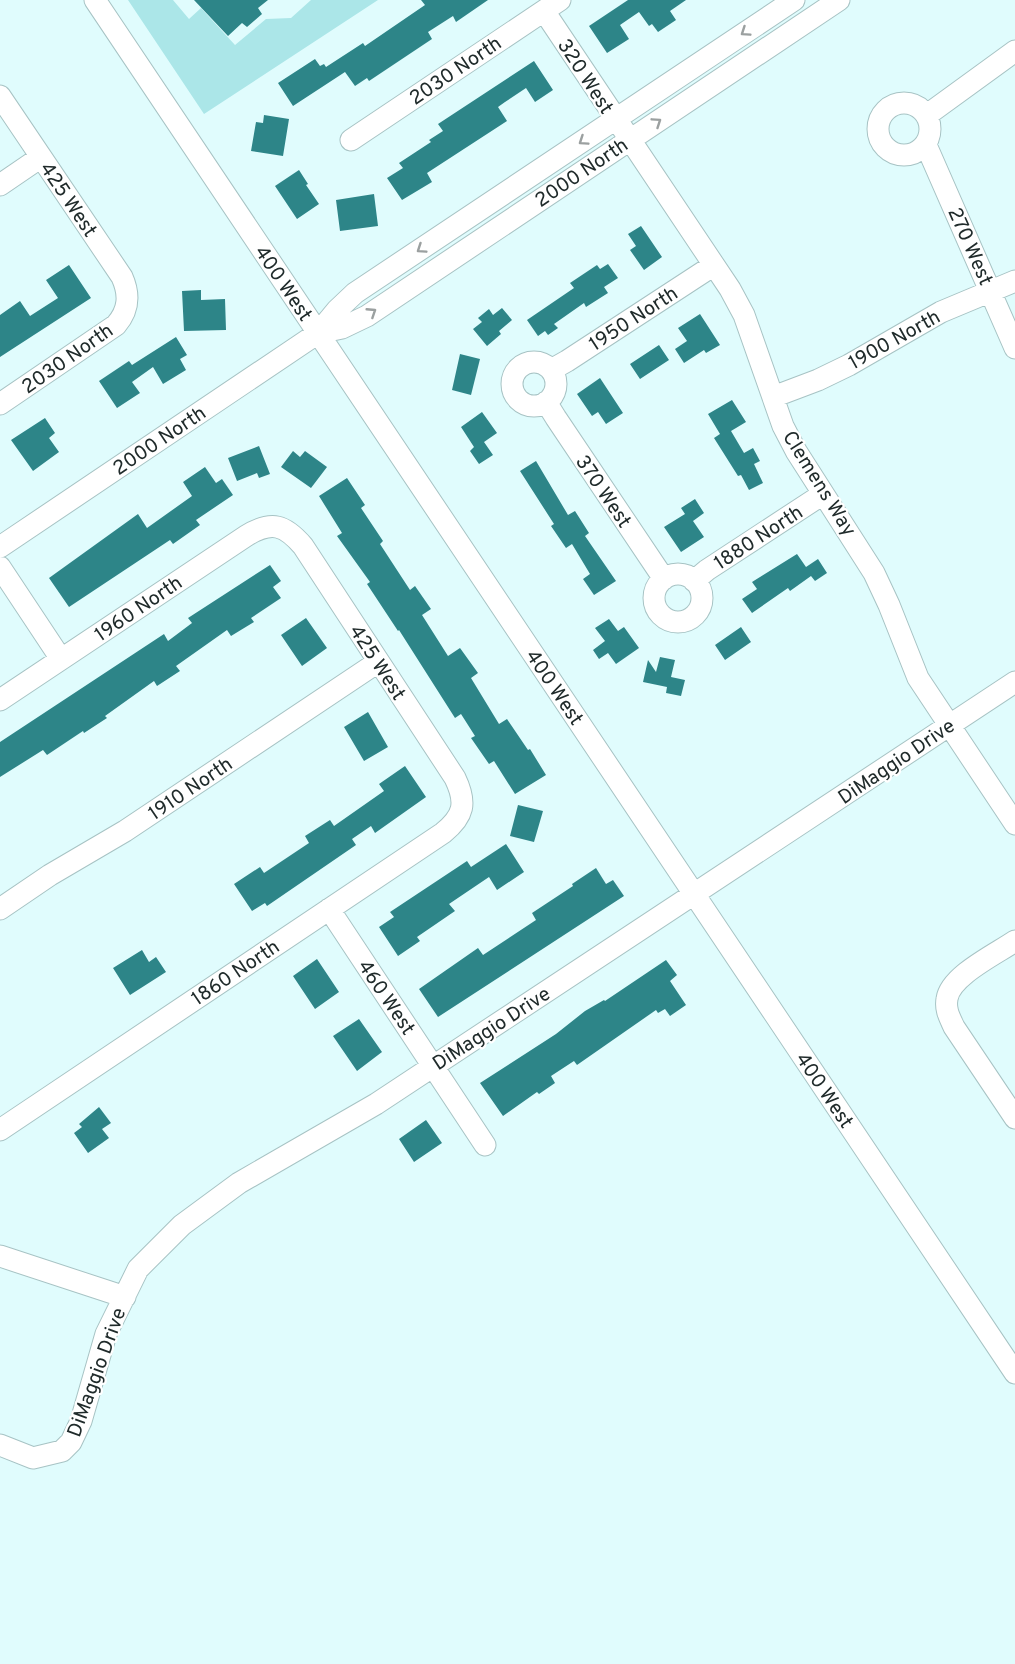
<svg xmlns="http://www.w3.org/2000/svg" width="1015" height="1664" font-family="Overpass,sans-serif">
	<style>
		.green { fill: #abe6e8 }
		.building { fill: #2d8588 }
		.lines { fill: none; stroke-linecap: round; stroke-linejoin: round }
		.minor-casing { stroke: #a7c3c4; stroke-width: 23 }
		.minor { stroke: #fff; stroke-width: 21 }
		.oneway { stroke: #9ba0a0 }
		.labels { text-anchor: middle; stroke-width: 4.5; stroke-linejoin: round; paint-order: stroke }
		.street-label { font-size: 20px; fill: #202b2b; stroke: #fff }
	</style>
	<rect width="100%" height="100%" fill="#e0fcfd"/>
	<path class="green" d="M128 0H173L189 19 201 8 235 45 266 19 291 18 311 0H378L204 114Z"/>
	<path class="building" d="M194 0H268L258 8 262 14 247 27 242 23 228 36Z
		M421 0H488L456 22 453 16 428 32 432 39 369 81 367 78 355 86 345 72 293 106 278 83 315 59 320 66 324 64 326 67 363 43 365 46 425 5Z
		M628 0H686L670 11 676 20 658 32 652 24 649 26 639 12 620 25 629 39 607 53 589 26Z
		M534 61 553 90 535 102 526 88 505 102 498 107 507 121 427 173 432 182 402 200 387 178 403 168 399 163 431 142 429 140 443 131 438 124Z
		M264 115 289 119 283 156 251 151 256 122 263 123Z
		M299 170 308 184 306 185 319 204 297 219 275 186Z
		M374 194 378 226 340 231 336 200Z
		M641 226 662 257 644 270 630 250 636 246 628 234Z
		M608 264 618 278 604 287 608 293 586 307 584 303 554 324 558 328 548 335 545 331 538 336 527 320 574 288 570 283 597 265 600 269Z
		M69 265 91 298 0 357V315L20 301 30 316 58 298 46 280Z
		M201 290V300L225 299 226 330 184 331 182 291Z
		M502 308 512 320 499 331 501 334 487 346 473 329 482 322 478 318 489 309 493 315Z
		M700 314 720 345 706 353 704 350 684 363 675 349 687 341 678 328Z
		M176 337 187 355 180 359 186 370 163 384 153 367 132 382 140 393 117 408 99 381 129 361 132 365Z
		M659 345 669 360 640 379 630 364Z
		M460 354 480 359 471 395 452 390Z
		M600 378 623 413 606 424 598 412 592 416 577 394Z
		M732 400 746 422 731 431 744 453 753 448 760 461 754 464 763 483 749 490 741 475 738 476 714 438 720 434 708 414Z
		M482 412 497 433 484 442 493 455 479 464 470 451 474 447 461 427Z
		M45 418 55 433 49 438 59 452 33 471 11 440Z
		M259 446 270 474 259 478 257 473 237 481 228 458Z
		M293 451 300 457 305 451 327 467 311 488 281 467Z
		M536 461 568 515 575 511 589 533 585 536 616 581 594 595 583 579 590 574 572 544 566 548 551 526 554 524 520 471Z
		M205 467 216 483 222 479 233 495 196 520 200 525 173 544 170 540 69 607 49 578 138 514 147 528 192 496 183 482Z
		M347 478 365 505 361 508 383 541 380 544 410 590 415 586 431 609 422 615 448 656 460 648 478 673 471 678 499 724 507 719 528 750 530 749 546 775 515 794 494 761 489 764 471 738 475 736 461 714 455 718 399 630 398 631 367 584 370 582 337 536 342 533 319 496Z
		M695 499 704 513 693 521 704 537 681 552 664 527 685 514 681 508Z
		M797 554 806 567 818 559 827 573 815 581 811 576 790 591 788 588 752 613 742 599 757 589 752 582Z
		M270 565 281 581 273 587 281 598 251 618 254 622 231 636 227 630 176 666 180 671 157 686 154 681 105 716 107 718 84 733 83 731 47 755 43 750 0 777V742L164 634 168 641 192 623 188 618Z
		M306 618 327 648 302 666 281 635Z
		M609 619 618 631 624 627 639 648 616 664 608 653 599 659 593 650 605 641 595 628Z
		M741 627 751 642 725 660 715 645Z
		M660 657 675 660 671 677 685 680 681 696 666 693 667 687 643 682 648 660 656 672Z
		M368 712 388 747 364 761 344 727Z
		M405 766 426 797 375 833 371 826 352 839 356 845 267 906 265 903 252 911 234 884 260 867 264 873 309 843 305 836 330 820 334 826 384 791 379 784Z
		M518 805 543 811 534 842 510 836Z
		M506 844 524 872 497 890 489 877 449 904 455 911 417 937 420 941 398 956 379 927 394 917 390 912 467 861 471 867Z
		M596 868 606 884 613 880 624 896 438 1017 419 989 478 948 483 955 536 920 532 913 573 886 572 884Z
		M142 950 149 962 156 957 166 972 130 995 113 968Z
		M317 959 339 992 315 1009 293 976Z
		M666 960 677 975 670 981 686 1005 670 1016 665 1009 658 1013 656 1010 577 1065 574 1061 551 1076 555 1083 539 1094 537 1092 503 1116 480 1083 556 1034 585 1011 604 1000 605 1001Z
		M359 1019 382 1052 357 1071 333 1036Z
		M99 1107 111 1123 102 1129 109 1138 88 1153 74 1133 82 1127 79 1124Z
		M426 1120 442 1143 414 1162 399 1139Z"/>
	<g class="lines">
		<defs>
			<path id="minor" d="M95 0 1015 1373
				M544 11 730 289 744 315 783 426 796 451 874 573 889 605 918 678 1015 824
				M0 96 122 277C130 295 129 310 116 325L0 404
				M878 129a26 26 0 1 1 52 0a26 26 0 1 1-52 0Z
				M927 115 1015 51
				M351 140 560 0
				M926 145 1015 348
				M0 185 41 157
				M318 333 342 328 367 316 839 0
				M512 384a22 22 0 1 1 44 0a22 22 0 1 1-44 0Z
				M551 370 567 361 714 265
				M773 397 818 380 849 365 941 312 1015 281
				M546 402 556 418 664 579
				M0 547 318 333 337 310 355 293 794 0
				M0 567 61 659
				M654 598a24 24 0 1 1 48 0a24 24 0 1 1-48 0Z
				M694 581 707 570 823 494
				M0 700 246 536C272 520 285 525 303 546L455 778C467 803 464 816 443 833L0 1130
				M0 909 50 875 125 831 378 662
				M329 909 485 1145
				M1015 941C996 954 950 976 947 999 945 1010 950 1018 954 1027L1015 1118
				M0 1256 125 1297
				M0 1445 33 1458 62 1451 71 1442 81 1421 106 1334 138 1269 182 1225 239 1183 376 1104 1015 682"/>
		</defs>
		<use href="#minor" class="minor-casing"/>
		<use href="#minor" class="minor"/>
	</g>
	<defs><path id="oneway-chevron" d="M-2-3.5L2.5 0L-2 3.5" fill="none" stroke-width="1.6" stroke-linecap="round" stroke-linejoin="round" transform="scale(1.5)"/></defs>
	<g class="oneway">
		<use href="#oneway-chevron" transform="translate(745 32) rotate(146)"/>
		<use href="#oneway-chevron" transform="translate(657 122) rotate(-34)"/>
		<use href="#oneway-chevron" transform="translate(583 141) rotate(146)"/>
		<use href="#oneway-chevron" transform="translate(421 249) rotate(146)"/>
		<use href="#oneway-chevron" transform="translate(372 312) rotate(-33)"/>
	</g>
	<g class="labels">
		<g class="street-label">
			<text transform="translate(455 70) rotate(-34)" y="7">2030 North</text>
			<text transform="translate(586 76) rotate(57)" y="7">320 West</text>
			<text transform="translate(581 172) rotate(-34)" y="7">2000 North</text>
			<text transform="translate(69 199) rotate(56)" y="7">425 West</text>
			<text transform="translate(971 246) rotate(66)" y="7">270 West</text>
			<text transform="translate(284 283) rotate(56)" y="7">400 West</text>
			<text transform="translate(633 318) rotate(-33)" y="7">1950 North</text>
			<text transform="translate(894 339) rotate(-29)" y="7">1900 North</text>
			<text transform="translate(67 358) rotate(-35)" y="7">2030 North</text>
			<text transform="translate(159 440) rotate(-34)" y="7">2000 North</text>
			<text transform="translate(820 483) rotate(58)" y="7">Clemens Way</text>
			<text transform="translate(604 491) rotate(56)" y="7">370 West</text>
			<text transform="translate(758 537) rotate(-33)" y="7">1880 North</text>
			<text transform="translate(138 608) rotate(-34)" y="7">1960 North</text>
			<text transform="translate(378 662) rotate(57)" y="7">425 West</text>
			<text transform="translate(555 687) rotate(56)" y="7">400 West</text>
			<text transform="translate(896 761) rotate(-34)" y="7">DiMaggio Drive</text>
			<text transform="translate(190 788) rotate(-34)" y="7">1910 North</text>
			<text transform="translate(235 972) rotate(-34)" y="7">1860 North</text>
			<text transform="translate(387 997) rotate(56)" y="7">460 West</text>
			<text transform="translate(491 1028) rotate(-33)" y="7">DiMaggio Drive</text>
			<text transform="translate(825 1090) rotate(56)" y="7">400 West</text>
			<text transform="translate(96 1372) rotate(-70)" y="7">DiMaggio Drive</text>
		</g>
	</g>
</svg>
